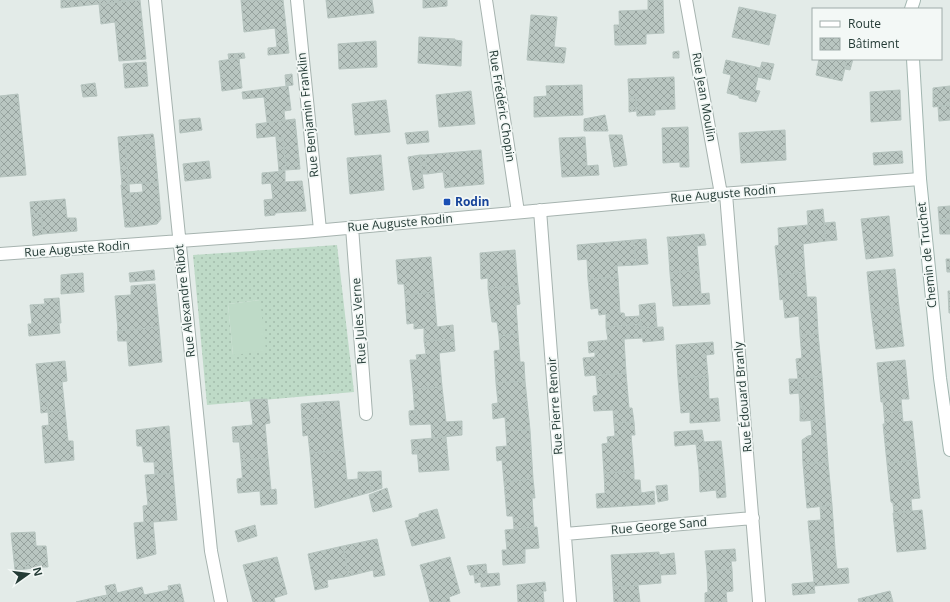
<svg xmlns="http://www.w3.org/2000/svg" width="950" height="602" font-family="'Open Sans',sans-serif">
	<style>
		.grass { fill: url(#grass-dots); fill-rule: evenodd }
		.green { fill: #bedac7 }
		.building { fill: url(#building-cross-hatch); stroke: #b6c4bf }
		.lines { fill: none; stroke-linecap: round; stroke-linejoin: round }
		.minor-casing { stroke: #a6b3af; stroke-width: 14 }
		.secondary-casing { stroke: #a2b6b0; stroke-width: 14 }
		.minor { stroke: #fff; stroke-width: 12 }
		.secondary { stroke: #fff; stroke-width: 12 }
		.transit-dot { fill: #1a4fb4; stroke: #f3f8f6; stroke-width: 1.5 }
		.labels { text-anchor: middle; stroke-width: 3.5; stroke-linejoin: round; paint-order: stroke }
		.street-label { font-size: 12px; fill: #243b36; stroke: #f3f8f6 }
		.transit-label { font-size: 12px; font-weight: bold; fill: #164399; stroke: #f3f8f6; text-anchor: start }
	</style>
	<defs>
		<pattern id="grass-dots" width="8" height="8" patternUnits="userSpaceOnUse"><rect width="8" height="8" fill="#bedac7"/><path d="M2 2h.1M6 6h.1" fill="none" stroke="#a3bcac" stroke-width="1.8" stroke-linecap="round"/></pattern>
		<pattern id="building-cross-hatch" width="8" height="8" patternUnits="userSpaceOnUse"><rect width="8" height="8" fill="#b9c6c1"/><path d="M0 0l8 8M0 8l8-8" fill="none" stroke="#96a29e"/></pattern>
	</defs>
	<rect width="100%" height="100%" fill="#e3ebe8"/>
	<path class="grass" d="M337 245 354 392 207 405 193 255ZM260 300 233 355 228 304Z"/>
	<path class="green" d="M260 300 266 351 233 355 228 304Z"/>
	<path class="building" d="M61 0H137L61 8Z
		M140 0 146 59 119 61 115 22 101 24 99 4Z
		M241 0H283L289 53 268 55V48L277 47 275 28 244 32Z
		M326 0H372L374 13 328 18Z
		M423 0H447V6L423 8Z
		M648 0H663L664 33 646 34V44L620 45 619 11 648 10Z
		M739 7 776 15 769 45 732 37Z
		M531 15 557 17 554 47 566 48 564 63 527 60Z
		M614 25H620V45H615Z
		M419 37 455 39V40L462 41 461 66 418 63Z
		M376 41 377 67 339 69 338 44Z
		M679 51V58H673V52Z
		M244 53 245 58 229 60 228 54Z
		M239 58 242 88 222 91 219 61Z
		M819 59H847L842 81 816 75Z
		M847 59H853L850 70 845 69Z
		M726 60 760 68 755 90 760 91 756 102 739 98V96L727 93 731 75 723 73Z
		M146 62 148 86 125 88 123 64Z
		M762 62 774 64 770 80 758 77Z
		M292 74 293 85 286 86 285 75Z
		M674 77 675 109 655 110V115L637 116 636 97H629L628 79Z
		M95 83 97 96 83 97 81 85Z
		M582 85 583 115 534 117V97L547 96 546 86Z
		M288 86 291 110 284 111 285 120 267 122 264 97 243 99 242 92Z
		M950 86V105L933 107V88Z
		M900 90 901 120 871 122 870 92Z
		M471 91 475 124 439 127 436 95Z
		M18 94 26 175 0 177V96Z
		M629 97H636V111L629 112Z
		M386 100 390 132 355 135 352 104Z
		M950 105V120L939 121 938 106Z
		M605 115 608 131H584V119Z
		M200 118 202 130 180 133 179 120Z
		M295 119 300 169 286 170 283 138H276V136L257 138 256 124Z
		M688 127 689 167H680V162L663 163 662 128Z
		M785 130 786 160 741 163 739 133Z
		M428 131 429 142 407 144 405 133Z
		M153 134 154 139 125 142 129 184 122 185 118 137Z
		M609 135H622L627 165 614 167Z
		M585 137 587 166 598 165 599 175 562 177 559 138Z
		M276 138H283L286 170 279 171Z
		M154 139 158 182 129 184 125 142Z
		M481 150 484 184 451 187 449 171 427 174 425 155Z
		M902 151 903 163 874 165 873 153Z
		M381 155 384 190 350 194 347 158Z
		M420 155H425L427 174H422Z
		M420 155 424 188 413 190 408 157Z
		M209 161 211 178 185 181 183 164Z
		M285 171V182L302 181 306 211 275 213V215L265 216 264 200 273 199 271 183 262 184V173Z
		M449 171 451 187 445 188 443 172Z
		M158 182 161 219 157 224 132 227 130 193 143 192 142 183Z
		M129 184 132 227H125L121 185Z
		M65 199 67 218H76L77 231 43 234 41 213 31 214 30 202Z
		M950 206V219H939L938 207Z
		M823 209 826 241 803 244 805 272 778 275 775 246 779 245 778 228 808 225 807 211Z
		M41 213 43 234 33 236 31 214Z
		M889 216 893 256 866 259 861 219Z
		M939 219H950V234H940Z
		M835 222 837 240 826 241 824 223Z
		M704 234 706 245 697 246 699 270 670 273 668 243 672 242V237Z
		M667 237H672V242L668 243Z
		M646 239 648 264 636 265 634 240Z
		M634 240 636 265 617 266 618 277 588 279 587 259 578 260 577 245Z
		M515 250 518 286 488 288V278L481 279 480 253Z
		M431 257 434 292 405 295 404 284H398L396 260Z
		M946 259H950V272H947Z
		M895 269 899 307 871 311 867 272Z
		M154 270 155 280 130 282 129 273Z
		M699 270 701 294 709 293 710 304 673 306 670 273Z
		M805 272 807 297H816L818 333 800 335 799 316 785 318 783 299 780 300 778 275Z
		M83 273 84 292 72 293 70 274Z
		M70 274 72 293 61 294V275Z
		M618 277 620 313H624L625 317 640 316 641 324 606 327V314L599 315 598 308 591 309 588 279Z
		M155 284 159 327 118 331 115 296 131 295V286Z
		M518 286 520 304 516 305 518 334 499 336 497 322H492L488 288Z
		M948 291H950V313H949Z
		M434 292 437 327 453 325 454 339 424 341V328L414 329V323L407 324 405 295Z
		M59 298 61 323H59L60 333 29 336 28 324H32L30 305 45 304 44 299Z
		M655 303 657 327 641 328 639 305Z
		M899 307 904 346 876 349 871 311Z
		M641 324 642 338 624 339 626 373 585 376 583 358 595 357V352L589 353 588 342 608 340 606 327Z
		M159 327 162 362 129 366 127 341H118L117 331Z
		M663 327 664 340 643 342 641 328Z
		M818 333 822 376 798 379 796 359 802 358 800 335Z
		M518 334 520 362H524L525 381 496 383 494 351 500 350 499 336Z
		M454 339 455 351 439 353 442 387 413 389 410 360H417L416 355 426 354 424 341Z
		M713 342 714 354 706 355 708 376 678 378 676 345Z
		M905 360 909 399H901L902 411 884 413 883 402H881L877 363Z
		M65 361 67 381 62 382 65 411 48 412 47 400H40L36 364Z
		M626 373 629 408H632L634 422 614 423 613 410 594 411 593 401 598 400 596 376Z
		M708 376 709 399 718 398 720 421 690 423V412L681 413 678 378Z
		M822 376 825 419 804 421 803 406 800 407 798 379Z
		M789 379H798L799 393 790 394Z
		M525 381 530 430 506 431 505 417 493 419 492 404 498 403 496 383Z
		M442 387 446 422 462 421V435L432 438 431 424 410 425 409 416H415L413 389Z
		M598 395V400L593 401V396Z
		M267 399 270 423 265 424 268 458 241 460 239 436 233 437 232 427 253 425 250 400Z
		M40 400H47L48 412 41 413Z
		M339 401 344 450 310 453 308 435 303 436 302 420 323 418 322 402Z
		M322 402 323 418 302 420 301 404Z
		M803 406 804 421H800V407Z
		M415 410V416H409V411Z
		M65 411 68 441H73L74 460 45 463 42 426 49 425 48 412Z
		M902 411 903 422 912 421 916 460 887 463 883 424H885L884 413Z
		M825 419 828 462 803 464 802 440 808 436 812 435 811 421Z
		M634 422 635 435H631L634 471 604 473 602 444 608 443 607 437 615 436 614 423Z
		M169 426 173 473 155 475 154 462H144L142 446H137L136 430Z
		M530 430 533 479 504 482 502 460 497 461 496 447 507 446 506 431Z
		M702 430 704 442 721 441 724 469 699 471 696 444 675 446 674 432Z
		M239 436V442H233V437Z
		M446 437 449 470 419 472 417 448 412 449 411 440Z
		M417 448 418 454H412V449Z
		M344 450 347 480 358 479V472H369L371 492 315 508 310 453Z
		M268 458 271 490 276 489 277 504 261 505 260 491 238 493 237 485 243 484 241 460Z
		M916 460 920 498 911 499 912 511 894 513 893 503 891 502 887 463Z
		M828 462 832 505 807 508 803 464Z
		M724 469 726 497 717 498 716 490 700 492 699 471Z
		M381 471 382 488 371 492 369 472Z
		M634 471V480H640L641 493 654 491 655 504 597 508 596 494 605 493 604 473Z
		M173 473 177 520 153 522 156 554 137 559 134 523 144 522 143 506 148 505 145 475Z
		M242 478 243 484 237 485V479Z
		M533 479 535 498H532L534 527 514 529 513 516H507L504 482Z
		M667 485 668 500 658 502 656 486Z
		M387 488 392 507 373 512 369 495Z
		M832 505 835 549 811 551 808 521 821 520 820 507Z
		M437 509 445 538 412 546 405 521 419 517V514Z
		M922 510 926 549 897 552 893 513Z
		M255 525 257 536 238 542 235 531Z
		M537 527 539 548 525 549V563L503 565 502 550H507L505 530Z
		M35 532 36 546H46L48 567H38V563L25 564 26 569 15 570 11 533Z
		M377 539 385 575 374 577 373 570 349 576 343 546Z
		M343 546 349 576 327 580 328 587 315 590 308 554Z
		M735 549 736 561H731L732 569 707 571 705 551Z
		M835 549 837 569 848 568 849 583 814 586 815 593 793 595 792 584 814 582 811 551Z
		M659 552 661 583 613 587 611 555Z
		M674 553 676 574 661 575 659 555Z
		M277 557 287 594 274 598 275 602H253L243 565Z
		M450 557 460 593 449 597 450 602H430L420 565Z
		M38 563V567L26 569 25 564Z
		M486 564 487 574 470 575 467 566Z
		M732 569 733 591 726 592 727 602H705V593L708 592 707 571Z
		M499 573 500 585 481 587V582L475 583 474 575Z
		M545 582 546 591H543L544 602H518L517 585Z
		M115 584 117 593 142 587 146 602H109L105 586Z
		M180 584 184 602H146L144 595 169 590 168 586Z
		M638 585 640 602H614L613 587Z
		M890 591 893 602H859L858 599Z
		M107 595 109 602H98L97 597Z
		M97 597 98 602H76Z"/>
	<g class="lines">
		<defs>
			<path id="minor" d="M155 0 211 551 221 602
				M297 0 320 230
				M486 0 518 212
				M686 0 721 194
				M726 194 759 601
				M540 210 570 602
				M352 227 366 414
				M0 254 303 232 721 194 920 179
				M565 534 753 518"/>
			<path id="secondary" d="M911 9 914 0
				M913 59 920 179 940 378 950 450"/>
		</defs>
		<use href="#minor" class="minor-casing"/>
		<use href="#secondary" class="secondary-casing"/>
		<use href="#minor" class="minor"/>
		<use href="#secondary" class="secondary"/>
	</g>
	<rect class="transit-dot" x="443" y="198" width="8" height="8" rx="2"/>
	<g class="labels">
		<g class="street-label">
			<text transform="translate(704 97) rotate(80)" y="4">Rue Jean Moulin</text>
			<text transform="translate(502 106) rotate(81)" y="4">Rue Frédéric Chopin</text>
			<text transform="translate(308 115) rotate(-96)" y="4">Rue Benjamin Franklin</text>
			<text transform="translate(723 194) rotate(-5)" y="4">Rue Auguste Rodin</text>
			<text transform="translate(400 223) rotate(-5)" y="4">Rue Auguste Rodin</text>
			<text transform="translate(77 249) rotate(-4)" y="4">Rue Auguste Rodin</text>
			<text transform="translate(927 255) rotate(-96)" y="4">Chemin de Truchet</text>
			<text transform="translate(185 301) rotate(-96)" y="4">Rue Alexandre Ribot</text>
			<text transform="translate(359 321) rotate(-94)" y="4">Rue Jules Verne</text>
			<text transform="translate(743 397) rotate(-95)" y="4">Rue Édouard Branly</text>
			<text transform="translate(555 406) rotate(-94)" y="4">Rue Pierre Renoir</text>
			<text transform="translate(659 526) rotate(-5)" y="4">Rue George Sand</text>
		</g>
		<g class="transit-label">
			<text x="455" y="206">Rodin</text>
		</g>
	</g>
	<rect x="812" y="8" width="130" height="52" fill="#f3f8f6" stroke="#a0aca9"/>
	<rect x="820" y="21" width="20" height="6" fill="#ffffff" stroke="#a0aca9"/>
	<text x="848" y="28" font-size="12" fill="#243b36">Route</text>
	<rect x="820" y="38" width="20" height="12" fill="url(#building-cross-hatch)" stroke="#a0aca9"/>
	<text x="848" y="48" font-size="12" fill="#243b36">Bâtiment</text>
	<g transform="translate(28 574) rotate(76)" stroke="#f3f8f6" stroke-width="3" paint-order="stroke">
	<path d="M0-3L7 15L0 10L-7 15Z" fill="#243b36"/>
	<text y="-6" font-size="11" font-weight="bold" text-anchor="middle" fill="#243b36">N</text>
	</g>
</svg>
